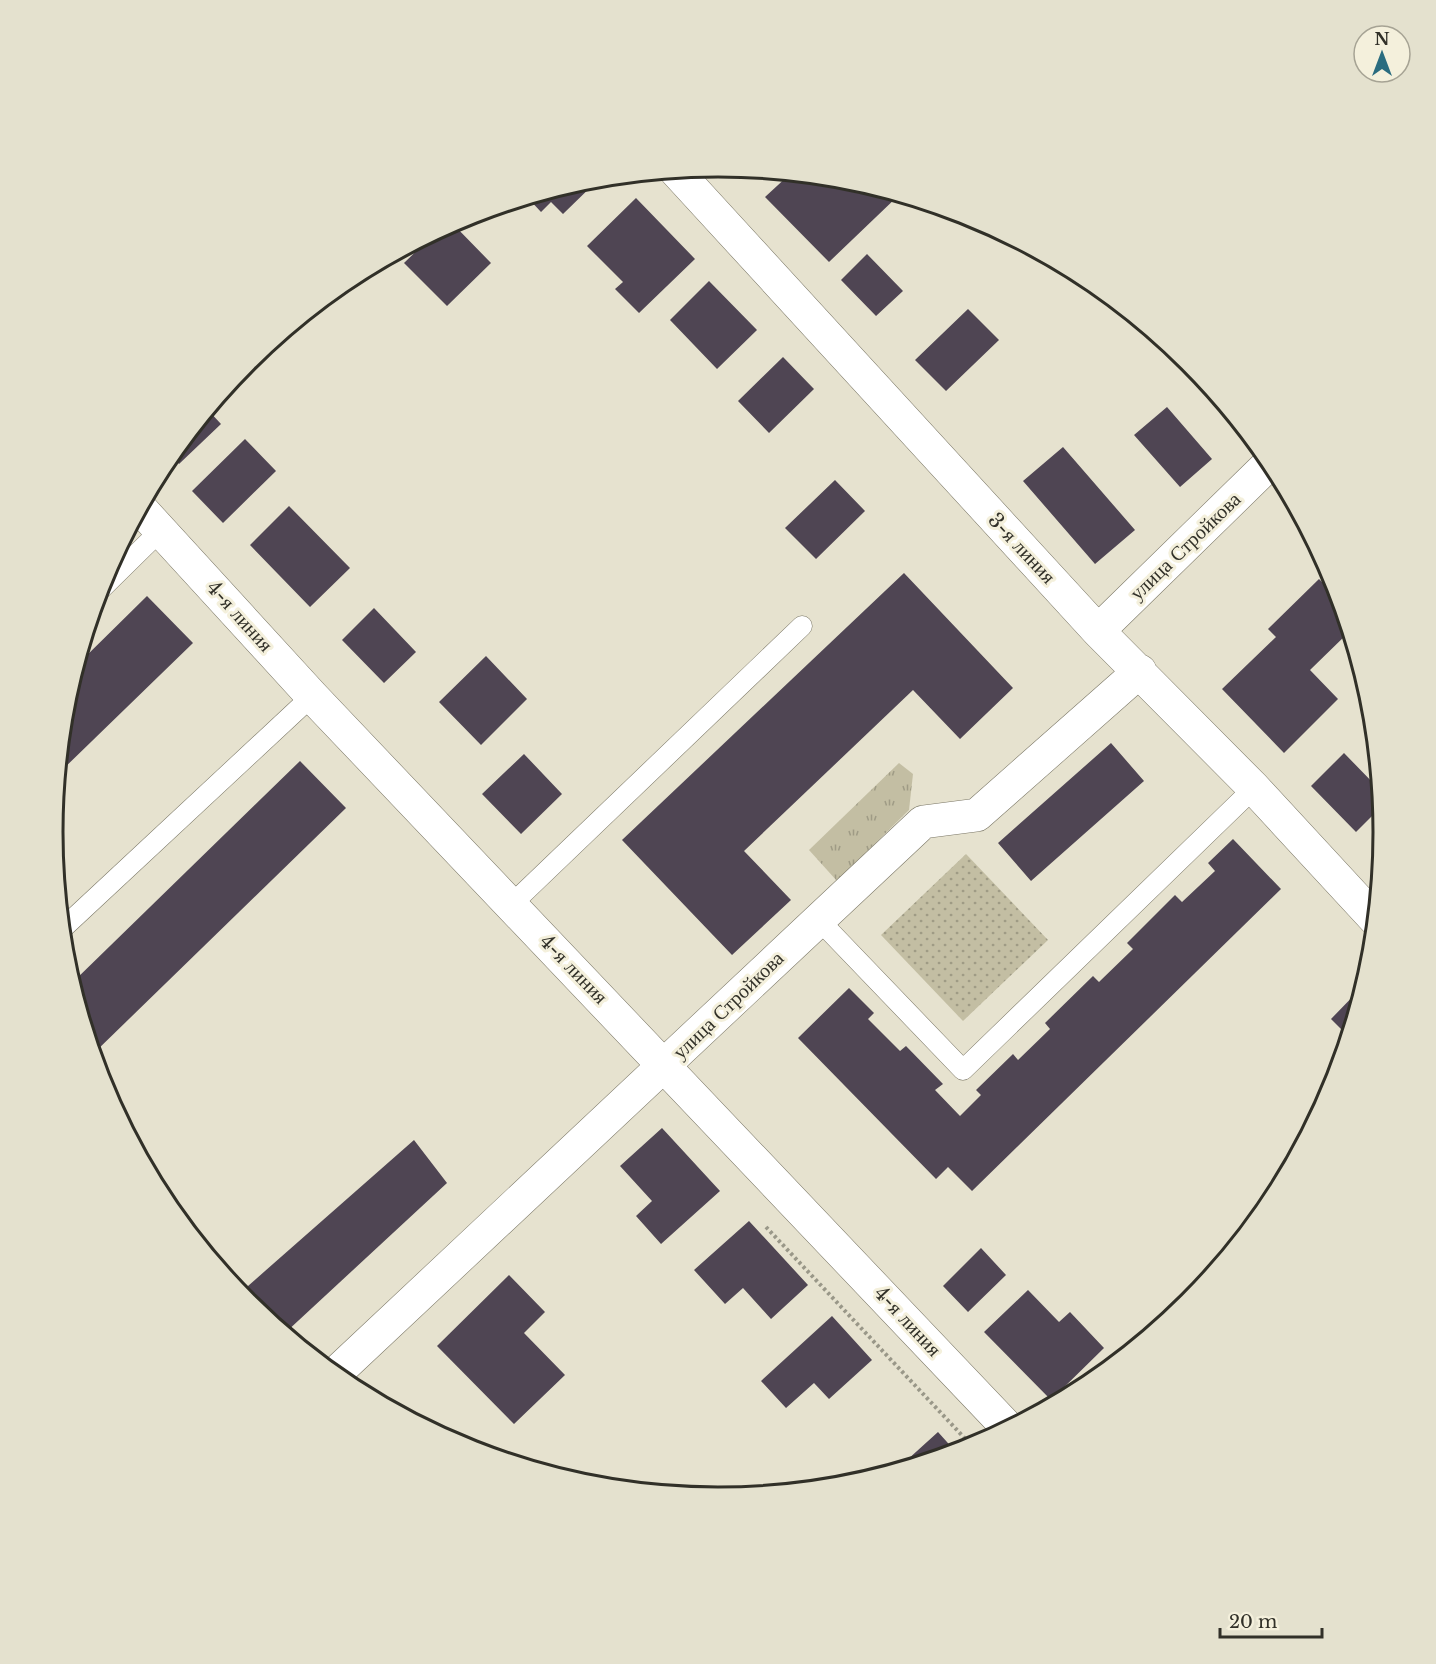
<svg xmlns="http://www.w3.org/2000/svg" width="1436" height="1664" font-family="'Libre Baskerville',serif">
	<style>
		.grass { fill: url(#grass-tufts) }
		.park { fill: url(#park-dots) }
		.building { fill: #4f4553 }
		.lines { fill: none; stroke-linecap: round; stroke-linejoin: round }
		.lane-casing { stroke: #7a7665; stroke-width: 21 }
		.street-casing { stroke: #7a7665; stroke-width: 34 }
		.secondary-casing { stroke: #7a7665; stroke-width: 34 }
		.path { stroke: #999788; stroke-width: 4; stroke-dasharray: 3 3; stroke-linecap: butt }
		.lane { stroke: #fff; stroke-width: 20 }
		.street { stroke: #fff; stroke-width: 33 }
		.secondary { stroke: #fff; stroke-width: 33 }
		.labels { text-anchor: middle; stroke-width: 6; stroke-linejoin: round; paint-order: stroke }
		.street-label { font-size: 20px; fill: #313028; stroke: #f4f0dc }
		.rim { fill: none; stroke: #313028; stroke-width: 3 }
	</style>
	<defs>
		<pattern id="grass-tufts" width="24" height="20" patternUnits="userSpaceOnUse" patternTransform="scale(1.5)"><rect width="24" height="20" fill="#c3bea3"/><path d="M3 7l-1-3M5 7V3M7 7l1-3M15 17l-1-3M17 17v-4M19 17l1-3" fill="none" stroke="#9f9b85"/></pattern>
		<pattern id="park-dots" width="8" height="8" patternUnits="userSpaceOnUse" patternTransform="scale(1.5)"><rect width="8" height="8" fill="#c3bea3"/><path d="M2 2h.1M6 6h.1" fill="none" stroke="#9f9b85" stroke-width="1.8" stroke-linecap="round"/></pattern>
	</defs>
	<rect width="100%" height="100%" fill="#e6e2cf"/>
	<path class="grass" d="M899 763 913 774 909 810 837 881 809 850Z"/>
	<path class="park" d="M966 854 1048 940 963 1021 881 935Z"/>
	<path class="building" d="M790 174 848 179 899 195 829 262 765 197Z
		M600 178 563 214 551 202 541 212 528 198 589 179Z
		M636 198 695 259 639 313 615 289 623 282 587 246Z
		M452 223 491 263 447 306 404 263 436 232Z
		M867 254 903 291 876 316 841 280Z
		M709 281 757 330 717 369 670 320Z
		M968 309 999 340 946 391 915 360Z
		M783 357 814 389 769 433 738 401Z
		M1167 407 1212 459 1180 487 1134 435Z
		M208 410 221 424 179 464 171 455Z
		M245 439 276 471 223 523 192 491Z
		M1063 447 1135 530 1095 564 1023 481Z
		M835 480 865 511 816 559 785 528Z
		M289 506 350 568 310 607 250 545Z
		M904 573 1013 688 960 739 913 690 744 851 791 900 732 955 622 840Z
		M1319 579 1340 600 1349 632 1310 670 1338 699 1284 753 1222 689 1276 637 1268 629Z
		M147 596 193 643 58 774 65 702 77 665Z
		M374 608 416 652 384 683 342 640Z
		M486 656 527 699 481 745 439 702Z
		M1111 743 1144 781 1031 881 998 843Z
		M1344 753 1379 789 1381 807 1356 832 1311 786Z
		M524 754 562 794 521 834 482 794Z
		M300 761 346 808 93 1054 72 983Z
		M1233 839 1281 889 972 1191 948 1167 936 1179 798 1038 849 988 874 1013 868 1019 900 1051 906 1046 943 1084 935 1090 960 1116 981 1095 976 1090 1013 1054 1018 1060 1050 1029 1045 1023 1093 976 1099 982 1133 949 1127 943 1175 895 1182 902 1215 871 1208 863Z
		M1363 986 1348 1036 1331 1019Z
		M662 1128 720 1191 661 1244 636 1216 652 1201 620 1166Z
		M414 1140 447 1183 285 1333 247 1302 240 1293Z
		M749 1221 808 1285 771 1319 743 1288 725 1304 694 1270Z
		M981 1248 1006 1275 968 1312 943 1286Z
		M509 1275 545 1312 524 1333 565 1375 514 1424 437 1346Z
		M1028 1290 1059 1322 1070 1312 1104 1348 1051 1400 984 1332Z
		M832 1316 872 1360 829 1399 814 1383 786 1408 761 1381Z
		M938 1432 956 1452 896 1470Z"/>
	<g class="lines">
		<defs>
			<path id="lane" d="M99 591 161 530
				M512 904 802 626
				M818 919 963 1070 1254 788
				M62 929 312 696"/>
			<path id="street" d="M676 171 1098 631 1254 788 1375 919
				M1098 631 1271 462
				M335 1374 923 822 977 815 1140 671"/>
			<path id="secondary" d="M140 508 312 696 1008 1428"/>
		</defs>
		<use href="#lane" class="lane-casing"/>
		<use href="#street" class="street-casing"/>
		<use href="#secondary" class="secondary-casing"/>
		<path class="path" d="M766 1227 973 1447"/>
		<use href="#lane" class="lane"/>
		<use href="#street" class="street"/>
		<use href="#secondary" class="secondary"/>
	</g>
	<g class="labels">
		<g class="street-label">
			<text transform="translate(1185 546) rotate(-44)" y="7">улица Стройкова</text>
			<text transform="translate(1022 548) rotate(47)" y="7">3-я линия</text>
			<text transform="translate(240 616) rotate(48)" y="7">4-я линия</text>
			<text transform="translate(574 969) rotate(46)" y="7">4-я линия</text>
			<text transform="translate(728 1005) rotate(-44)" y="7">улица Стройкова</text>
			<text transform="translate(908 1321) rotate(47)" y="7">4-я линия</text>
		</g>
	</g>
	<path d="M0 0H1436V1664H0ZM63 832a655 655 0 1 1 1310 0a655 655 0 1 1-1310 0Z" fill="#e4e1ce" fill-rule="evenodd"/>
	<path class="rim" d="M63 832a655 655 0 1 1 1310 0a655 655 0 1 1-1310 0Z"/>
	<g transform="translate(1382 54)"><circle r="28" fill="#f4f0dc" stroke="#a6a394" stroke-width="1.5"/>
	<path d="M0-4.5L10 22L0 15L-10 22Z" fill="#2a6c7f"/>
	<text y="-9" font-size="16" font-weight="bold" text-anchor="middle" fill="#313028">N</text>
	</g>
	<path d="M1220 1628v9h102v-9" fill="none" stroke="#313028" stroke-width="3"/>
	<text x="1229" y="1628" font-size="18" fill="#313028" stroke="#f4f0dc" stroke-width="4.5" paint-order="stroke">20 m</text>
</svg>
